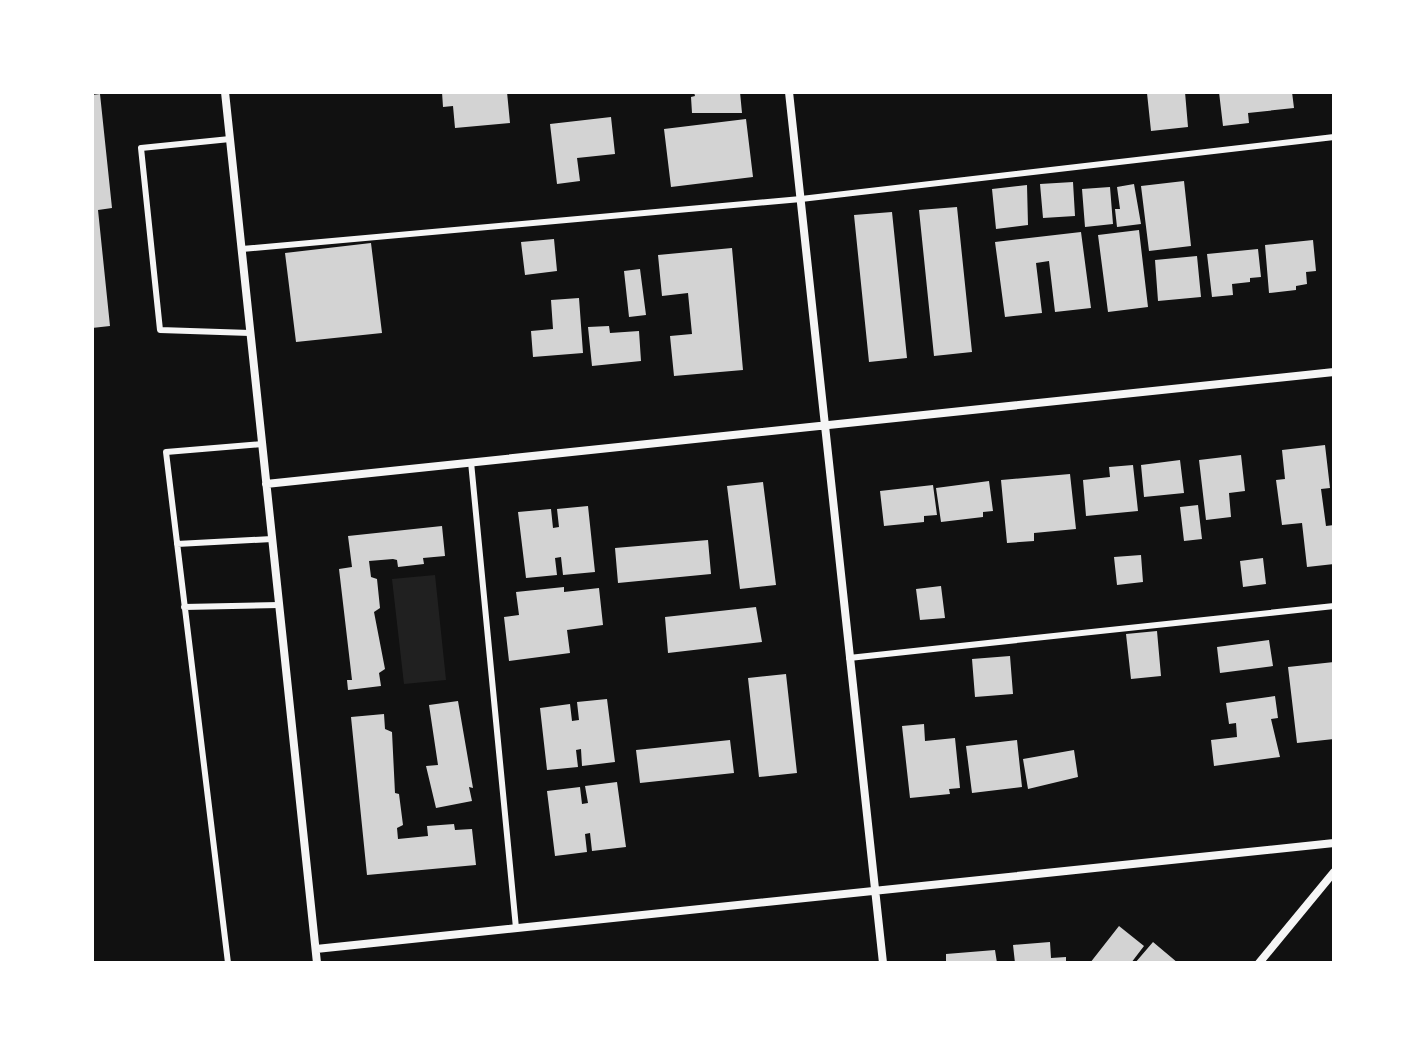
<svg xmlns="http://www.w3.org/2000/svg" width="1426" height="1055" font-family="'Public Sans',sans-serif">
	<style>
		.green { fill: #202020 }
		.building { fill: #d3d3d3 }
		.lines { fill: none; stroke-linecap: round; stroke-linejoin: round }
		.service { stroke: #f5f5f5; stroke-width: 6 }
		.minor { stroke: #f5f5f5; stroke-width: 8 }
	</style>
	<rect width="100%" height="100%" fill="#111"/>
	<path class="green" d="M435 575 446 680 404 684 392 579Z"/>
	<path class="building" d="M442 92H507L510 123 455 128 453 106 443 107Z
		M694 92H740L742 113H692L691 97 695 96Z
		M1185 92 1188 127 1151 131 1147 93Z
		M1219 92H1292L1294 108 1248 113 1249 123 1223 126Z
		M100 94 112 208 98 210 110 326 92 328V95Z
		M611 117 615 154 577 158 580 181 557 184 550 124Z
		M746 119 753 177 671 187 664 129Z
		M1184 181 1191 246 1149 251 1141 186Z
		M1073 182 1075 216 1043 218 1040 184Z
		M1134 184 1141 224 1117 227 1115 209H1120L1117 187Z
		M1027 185 1028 225 996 229 992 189Z
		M1110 187 1113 224 1085 227 1082 189Z
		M957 207 972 352 934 356 919 210Z
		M892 212 907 358 869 362 854 215Z
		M1139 230 1148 307 1108 312 1098 235Z
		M1081 232 1091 308 1055 312 1049 261 1036 263 1042 313 1005 317 995 242Z
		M554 239 557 271 525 275 521 242Z
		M1313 240 1316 271 1306 272 1307 284 1296 286V290L1269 293 1265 245Z
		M371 243 382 333 296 342 285 253Z
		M732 248 743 370 674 376 670 336 692 334 688 293 662 296 658 255Z
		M1258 249 1261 277 1250 278V282L1232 284 1233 295 1212 297 1207 254Z
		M1197 256 1201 297 1158 301 1155 260Z
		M640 269 646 315 629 317 624 271Z
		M579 298 583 353 533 357 531 331 553 329 551 300Z
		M609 326 610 333 639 331 641 361 592 366 588 327Z
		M1325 445 1330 488 1321 489 1326 526 1334 525V564L1307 567 1302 523 1282 525 1276 480 1285 479 1282 450Z
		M1241 455 1245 491 1229 493 1231 517 1206 520 1199 460Z
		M1180 460 1184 493 1144 497 1141 465Z
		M1133 465 1138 511 1086 516 1083 480 1110 477 1109 467Z
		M1070 474 1076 529 1034 533V541L1007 543 1001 480Z
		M989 481 993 511 983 512V517L941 522 936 488Z
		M763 482 776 585 740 589 727 486Z
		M933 485 937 515 924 516V522L884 526 880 491Z
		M1198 505 1202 539 1184 541 1180 507Z
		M588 506 595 572 563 575 561 557 555 558 557 575 526 578 518 512 551 509 553 528 559 527 557 509Z
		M442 526 445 556 423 558 424 564 398 567 397 560 393 559 369 561 371 577 377 579 380 608 374 612 385 669 379 673 381 686 348 690 347 680H352L339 569 352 567 348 536Z
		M708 540 711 574 618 583 615 548Z
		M1141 555 1143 582 1117 585 1114 557Z
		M1263 558 1266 584 1243 587 1240 561Z
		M941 586 945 618 920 620 916 589Z
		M564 587V592L599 588 603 625 567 630 570 653 509 661 504 617 519 615 516 592Z
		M756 607 762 642 668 653 665 617Z
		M1157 631 1161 676 1131 679 1126 634Z
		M1269 640 1273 666 1220 673 1217 647Z
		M1010 656 1013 694 975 697 972 659Z
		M1334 662V739L1297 743 1288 667Z
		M786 674 797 773 759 777 748 678Z
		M1275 696 1278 718 1271 719 1280 757 1214 766 1211 740 1237 737 1236 723 1229 724 1226 703Z
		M607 699 615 762 582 766 581 749 576 750 578 767 547 770 540 708 570 704 572 721 579 720 577 702Z
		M458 701 473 788 469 787 472 801 436 808 426 766 438 765 429 705Z
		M384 714 385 729 392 732 395 793 399 794 403 825 397 828 398 839 428 836 427 826 454 824 455 830 472 829 476 865 367 875 351 717Z
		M924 724 925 741 955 738 960 788 949 789 950 794 910 798 902 726Z
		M730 740 734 773 640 783 636 750Z
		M1017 740 1022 787 972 793 966 746Z
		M1074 750 1078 777 1028 789 1023 759Z
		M617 782 626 847 592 851 590 833 585 834 587 852 555 856 547 791 580 787 582 804 588 803 585 786Z
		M1119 926 1144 946 1131 963H1090Z
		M1050 942 1051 958 1066 957V963H1015L1013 945Z
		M1153 942 1178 963H1135Z
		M995 950 997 963H946V954Z"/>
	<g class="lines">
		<path class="service" d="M230 139 141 148 160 330 250 333
			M242 249 801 199 1334 137
			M471 462 516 928
			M177 544 272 539
			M184 607 279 605
			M849 658 1334 606
			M228 963 166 452 262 444"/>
		<path class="minor" d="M225 92 317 963
			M789 92 883 963
			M266 484 1334 372
			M316 949 1334 843
			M1259 963 1334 872"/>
	</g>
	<rect width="1426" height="1055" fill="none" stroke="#ffffff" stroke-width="188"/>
</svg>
